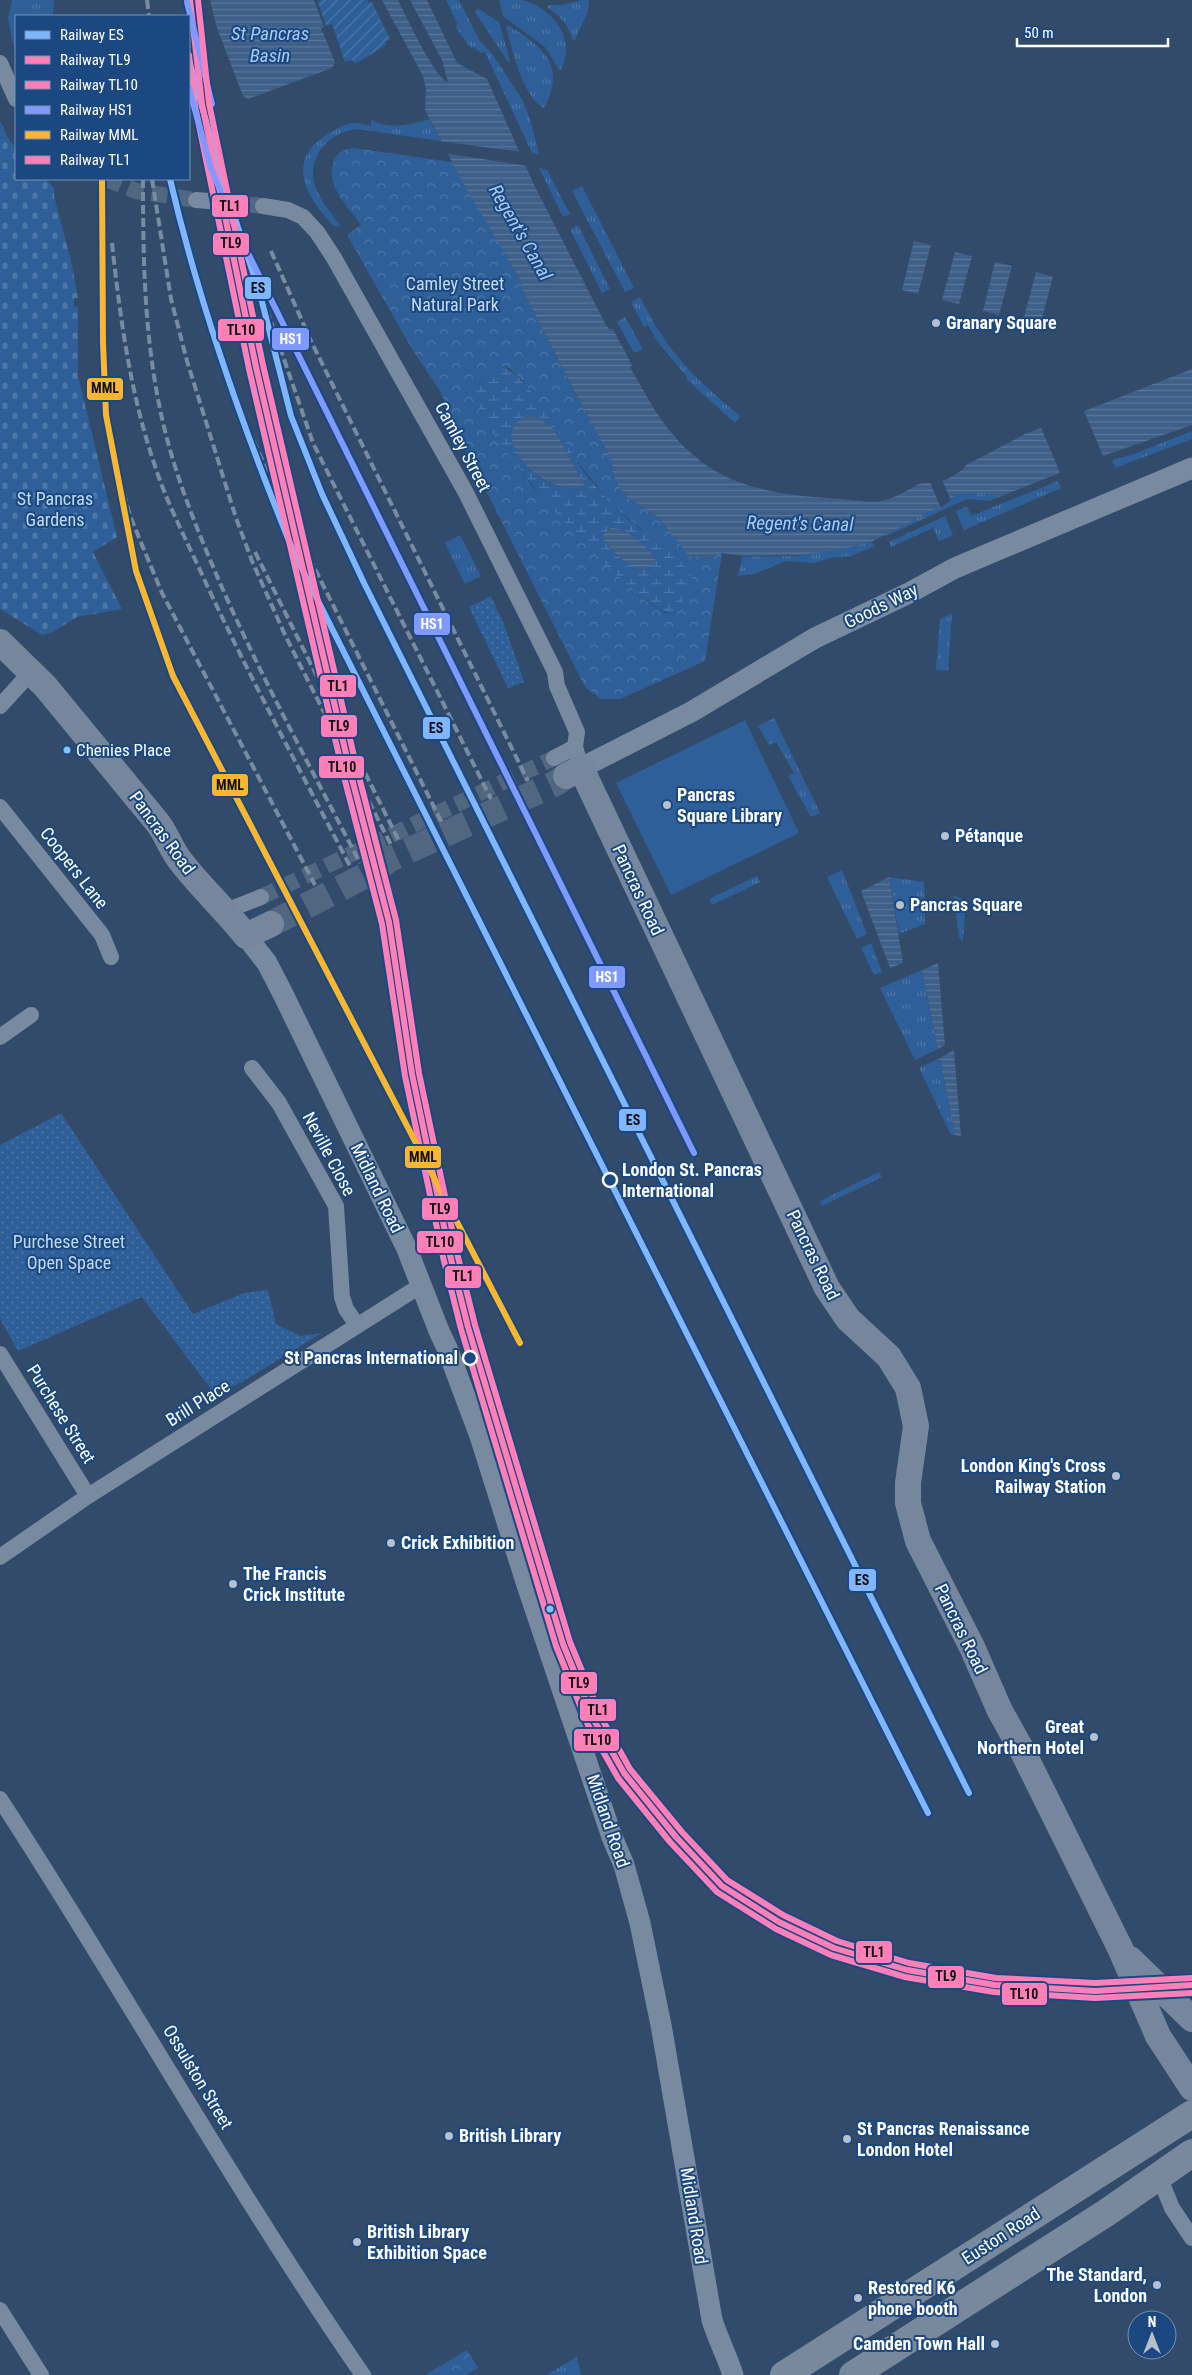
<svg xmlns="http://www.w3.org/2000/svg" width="1192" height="2375" font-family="'Roboto Condensed',sans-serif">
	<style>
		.grass { fill: url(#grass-tufts) }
		.forest { fill: url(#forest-crowns); fill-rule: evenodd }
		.wetland { fill: url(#wetland-marsh); fill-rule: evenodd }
		.cemetery { fill: url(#cemetery-stones) }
		.park { fill: url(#park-dots) }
		.garden { fill: url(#garden-furrows) }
		.pitch { fill: #2e5f98 }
		.water { fill: url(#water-rules) }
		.pier { fill: #324b6a }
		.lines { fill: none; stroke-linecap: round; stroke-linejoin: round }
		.minor-tunnel { stroke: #516680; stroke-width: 16; stroke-dasharray: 16 8; stroke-linecap: butt }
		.primary-tunnel { stroke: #516680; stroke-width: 26; stroke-dasharray: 26 13; stroke-linecap: butt }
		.minor { stroke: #788aa0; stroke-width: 16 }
		.tertiary { stroke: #788aa0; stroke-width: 21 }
		.primary { stroke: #76879d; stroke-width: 26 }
		.trunk { stroke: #78899e; stroke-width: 28 }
		.rail { stroke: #798ba0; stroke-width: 4; stroke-dasharray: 9 4; stroke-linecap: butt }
		.rail-1-casing { stroke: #1b4881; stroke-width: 10 }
		.rail-2-casing { stroke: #1b4881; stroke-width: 10 }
		.rail-3-casing { stroke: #1b4881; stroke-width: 10 }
		.rail-4-casing { stroke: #1b4881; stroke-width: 10 }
		.rail-5-casing { stroke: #1b4881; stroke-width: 10 }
		.rail-6-casing { stroke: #1b4881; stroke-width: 10 }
		.rail-1 { stroke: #80b5ff; stroke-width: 6 }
		.rail-2 { stroke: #ff80b9; stroke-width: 6 }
		.rail-3 { stroke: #ff80b9; stroke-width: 6 }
		.rail-4 { stroke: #8099ff; stroke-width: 6 }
		.rail-5 { stroke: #fab62d; stroke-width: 6 }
		.rail-6 { stroke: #ff80b9; stroke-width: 6 }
		.poi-dot { fill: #b7c0cb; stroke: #1b4881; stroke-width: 2 }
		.bus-dot { fill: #80c4ff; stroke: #1b4881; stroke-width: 2 }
		.stop-dot { fill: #1b4881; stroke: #fff; stroke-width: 2.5 }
		.labels { text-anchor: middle; stroke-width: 4; stroke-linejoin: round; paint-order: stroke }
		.bus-label { font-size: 17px; fill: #fff; stroke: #1b4881; text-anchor: start }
		.park-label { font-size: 18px; fill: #c2dbf8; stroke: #1b4881 }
		.poi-label { font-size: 18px; font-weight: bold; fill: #fff; stroke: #1b4881; text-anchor: start }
		.street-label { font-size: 18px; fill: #fff; stroke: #1b4881 }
		.stop-label { font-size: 18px; font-weight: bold; fill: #fff; stroke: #1b4881; text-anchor: start }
		.water-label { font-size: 19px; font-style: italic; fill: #a9cbf2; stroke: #1b4881 }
		.line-badge { stroke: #1b4881; stroke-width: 2 }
		.badge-label { font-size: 14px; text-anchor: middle; font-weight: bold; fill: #fff }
		.pale-badge-label { font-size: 14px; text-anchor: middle; font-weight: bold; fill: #111 }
	</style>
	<defs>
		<pattern id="grass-tufts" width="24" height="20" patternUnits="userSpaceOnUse" patternTransform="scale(1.25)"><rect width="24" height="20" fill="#2e5f98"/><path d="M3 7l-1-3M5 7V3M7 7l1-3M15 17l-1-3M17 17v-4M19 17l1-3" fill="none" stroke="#4d77a7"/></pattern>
		<pattern id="forest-crowns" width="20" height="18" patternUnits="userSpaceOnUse" patternTransform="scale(1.25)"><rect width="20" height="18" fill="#2e5f98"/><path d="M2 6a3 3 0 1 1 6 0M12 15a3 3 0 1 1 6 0" fill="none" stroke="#4d77a7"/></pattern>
		<pattern id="wetland-marsh" width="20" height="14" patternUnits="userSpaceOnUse" patternTransform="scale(1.25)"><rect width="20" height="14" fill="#2e5f98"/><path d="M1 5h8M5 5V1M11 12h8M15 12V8" fill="none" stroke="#4d77a7"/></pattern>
		<pattern id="cemetery-stones" width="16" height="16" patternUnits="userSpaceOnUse" patternTransform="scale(1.25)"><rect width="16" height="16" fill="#2e5f98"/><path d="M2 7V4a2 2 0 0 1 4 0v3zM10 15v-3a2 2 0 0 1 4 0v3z" fill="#4d77a7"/></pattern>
		<pattern id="park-dots" width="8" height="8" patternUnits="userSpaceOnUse" patternTransform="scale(1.25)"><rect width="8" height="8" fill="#2e5f98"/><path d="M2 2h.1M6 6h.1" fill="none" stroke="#4d77a7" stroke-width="1.8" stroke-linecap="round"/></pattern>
		<pattern id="garden-furrows" width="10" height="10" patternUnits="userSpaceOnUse" patternTransform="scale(1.25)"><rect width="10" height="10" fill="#2e5f98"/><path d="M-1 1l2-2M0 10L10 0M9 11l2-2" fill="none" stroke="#4d77a7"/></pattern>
		<pattern id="water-rules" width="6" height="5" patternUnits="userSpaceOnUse" patternTransform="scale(1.25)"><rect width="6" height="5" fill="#3e5f88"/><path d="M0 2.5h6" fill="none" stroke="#5b779a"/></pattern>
	</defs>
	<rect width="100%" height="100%" fill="#324b6a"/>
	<path class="grass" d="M12 0H54L53 16H16V59L8 18Z
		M446 0H459L480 41 493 55 522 99 530 119 539 154 532 153 485 52 481 53 474 47 471 48 456 28 457 23Z
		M499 0C506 0 516 0 523 0 554 9 578 41 560 71L545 47 503 16Z
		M582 0H589L588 11 575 40H573C569 26 559 15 547 7L549 5H561Z
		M477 8 499 22 510 61 508 62 475 12Z
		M508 25C543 47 567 65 544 108 523 98 512 49 506 27Z
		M371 119C386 131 413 124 429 119L441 141 357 129C329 132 306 157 315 186 320 201 332 213 340 226H334C305 197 285 159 328 134 347 123 350 120 371 126Z
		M539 168 547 170 570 214 563 217Z
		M582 186 634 288 625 292 572 191Z
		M578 225 610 289 602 293 570 229Z
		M640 297C668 353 693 377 740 416L735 423 686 379 687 377 657 341 648 325 644 327 631 302Z
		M625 317 643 349 634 353 617 322Z
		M1192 431V439L1115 468 1112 460 1134 454Z
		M1058 481 1061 488 964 530 956 511 967 507 971 516Z
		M964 491 984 492 999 497 989 501 967 499 886 536 885 534 939 507 948 498Z
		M945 516 953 535 939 541 933 528 891 547 889 542Z
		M460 535 481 576 465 584 445 543Z
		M872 542 875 547H872L851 556 830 558 814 563 786 561 754 574 738 576 742 557 797 556Z
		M952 613 948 671 936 670 940 619Z
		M774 718 820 813 811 817 788 776 794 773 776 742 769 745 758 726Z
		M842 870 867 934 857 939 827 877Z
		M757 876 760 882 712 905 709 899Z
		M889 877 924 882 925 924 899 934Z
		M954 896 966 900 963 941 959 938Z
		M871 943 882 972 874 975 861 948Z
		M922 970 938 1049 915 1060 880 988Z
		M940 1058 955 1135H951L919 1068Z
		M879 1172 882 1177 822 1206 820 1201Z
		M577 2357 581 2375H548V2374Z"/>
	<path class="forest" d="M354 148 452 162 521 281 522 289 580 402 611 458 614 478 627 497 658 517 690 556 707 558 722 553 705 661 620 699H601L585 687 472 463 440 391 412 349 347 235 361 225C348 207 326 186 333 163 336 153 344 149 354 148ZM500 366 509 368 523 381 570 452 610 503 680 562 690 589 673 614 665 613 646 601 532 486 486 422 479 408 478 385 482 379Z
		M467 2350 478 2368 466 2375H425Z"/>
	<path class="wetland" d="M500 366C529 372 568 452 588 477 601 493 615 508 630 521 649 537 685 557 693 580L688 594 673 614C636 611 485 441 477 402 473 383 486 375 500 366ZM528 416 537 417 553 428 585 486C544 502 483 432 528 416ZM604 532 632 537 654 557 622 560 609 547 602 535Z"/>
	<path class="cemetery" d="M0 121 9 140 16 148V179H45L54 188V196L71 261 78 298H74V306L78 307V376L117 537 93 552 122 609 77 617 53 632 42 635 0 609Z"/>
	<path class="park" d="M491 596 505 627 524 682 508 688 469 607Z
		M61 1113 193 1314 244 1293 268 1290 276 1324 300 1336 322 1333 242 1382 215 1395 142 1297 18 1351 0 1319V1145Z"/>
	<path class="garden" d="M321 0H368L369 3 372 2 390 39 385 42 386 45 355 64 352 60 345 62 332 24 326 26 318 2Z"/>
	<path class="pitch" d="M745 720 799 833 671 895 616 783Z"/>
	<path class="water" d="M210 0H314L324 27 321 28 335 62 332 68 248 99 243 96 217 28Z
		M382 0H398C406 16 435 79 448 82L442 60 410 0H427L457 63 487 79 535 187 606 325 609 329H613L632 365 630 367C647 397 664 430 691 453 730 490 788 496 840 499 853 500 868 503 881 501 894 499 908 490 919 484 925 482 932 484 938 482 948 480 961 473 966 465L1025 434 1192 369V425L1100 457 999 497C976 490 957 489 939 507L873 541 843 549 801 555 744 556 722 553 707 558 690 557 658 517 627 497 614 478 611 458 580 402 522 289 521 281 463 183 425 110 426 89 423 76Z
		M914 241 931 245 918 294 902 290Z
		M955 252 972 256 959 304 942 300Z
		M995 262 1012 266 999 315 983 311Z
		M1036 272 1053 277 1040 325 1023 321Z
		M528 416 537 417 553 428 585 486C545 501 481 432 528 416Z
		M611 528C626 527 651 548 656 562 638 581 615 554 604 540L602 535Z
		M889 877 903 963 890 968 861 891Z
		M938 963 945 1045 938 1049 922 970Z
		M954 1050 961 1136 955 1135 940 1058Z"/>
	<path class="pier" d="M438 141 522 152 528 166 444 153Z
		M1083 409 1104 458 1061 475 1040 425Z
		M941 478 951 500 941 508 929 480Z"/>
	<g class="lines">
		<path class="minor-tunnel" d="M106 179 136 191 196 200
			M221 202 263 206
			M261 897 554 758"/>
		<path class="primary-tunnel" d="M271 924 376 870 388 860 556 783 566 776"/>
		<path class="minor" d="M0 63 16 99
			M196 200 221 202
			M263 206 288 210 303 217 317 232 334 258 465 491 555 672 557 686 577 732 575 747 581 768
			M0 706 31 672
			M554 758 575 747
			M0 807 102 935 111 957
			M226 911 261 897
			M0 1037 31 1015
			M252 1068 279 1103 336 1206 342 1297 346 1309 357 1325
			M0 1354 88 1496
			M0 1557 88 1496 420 1286
			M0 1799C124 1989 234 2189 363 2375
			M1159 2176 1172 2208 1192 2238
			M0 2310 41 2375"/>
		<path class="tertiary" d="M581 768 691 712 815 638 909 593 955 568 1192 468
			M246 936 267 963 283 994 407 1249 439 1331 447 1348 480 1436 526 1582 612 1837 624 1865 640 1923 661 2025 712 2320C718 2339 727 2356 733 2375"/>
		<path class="primary" d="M0 642 45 686 157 822C166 833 170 847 179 859 199 886 225 909 246 936L271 924
			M566 776 581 768 827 1288 848 1319 889 1357 908 1388 916 1426 908 1483V1503L918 1541 972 1647 1000 1711 1024 1754 1121 1950 1158 2036 1192 2088
			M1130 1959 1192 2019"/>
		<path class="trunk" d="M784 2375 1192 2114
			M853 2375 1106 2213 1192 2153"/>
		<path class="rail" d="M147 0 149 16
			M143 179C143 254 144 330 159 404 171 466 195 525 220 583 262 679 312 770 360 863
			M152 179 171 299 187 361 236 518 252 561 285 635 392 847
			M112 243C120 317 130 392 154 463 167 504 187 541 205 581 250 678 301 772 351 868
			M271 251 311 341 528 781
			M250 261 313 443 491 799
			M232 393 277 493 442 823
			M114 455 130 516 162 593 315 885
			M255 552 400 843"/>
		<defs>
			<path id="rail-1" d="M189 60 223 182 260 294 291 416 322 494 364 583 969 1793
				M170 179C200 308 244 431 294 553L928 1813"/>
			<path id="rail-2" d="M190 0 202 104 256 367 350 771 389 922 412 1074 450 1255 468 1327 563 1644 595 1722 624 1773 676 1837 722 1886 779 1922 834 1948 907 1970 995 1985 1095 1991 1192 1985"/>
			<path id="rail-3" d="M189 55 195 106 249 369 343 773 382 924 405 1076 443 1257 461 1329 556 1646 588 1725 618 1778 670 1842 717 1892 776 1929 831 1955 905 1977 994 1992 1095 1998 1192 1993"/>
			<path id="rail-4" d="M187 2 212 104
				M189 88 211 168 234 225 694 1153"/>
			<path id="rail-5" d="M102 179 103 343 106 415 136 571 173 676 520 1343"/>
			<path id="rail-6" d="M198 0 209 103 263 365 357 769 396 920 419 1073 457 1253 475 1325 570 1642 602 1719 630 1769 682 1832 727 1880 783 1915 837 1941 909 1963 996 1978 1095 1983 1192 1978"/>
		</defs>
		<use href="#rail-1" class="rail-1-casing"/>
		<use href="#rail-2" class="rail-2-casing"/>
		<use href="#rail-3" class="rail-3-casing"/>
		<use href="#rail-4" class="rail-4-casing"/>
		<use href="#rail-5" class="rail-5-casing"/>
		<use href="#rail-6" class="rail-6-casing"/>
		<use href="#rail-1" class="rail-1"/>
		<use href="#rail-2" class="rail-2"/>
		<use href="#rail-3" class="rail-3"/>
		<use href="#rail-4" class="rail-4"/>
		<use href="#rail-5" class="rail-5"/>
		<use href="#rail-6" class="rail-6"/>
	</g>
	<g class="poi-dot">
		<circle cx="936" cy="323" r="5"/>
		<circle cx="667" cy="805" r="5"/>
		<circle cx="945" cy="836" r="5"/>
		<circle cx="900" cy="905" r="5"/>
		<circle cx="1116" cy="1476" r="5"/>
		<circle cx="391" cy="1543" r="5"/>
		<circle cx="233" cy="1584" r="5"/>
		<circle cx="1094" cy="1737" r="5"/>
		<circle cx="449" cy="2136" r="5"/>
		<circle cx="847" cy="2139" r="5"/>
		<circle cx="357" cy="2242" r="5"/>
		<circle cx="1157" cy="2285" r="5"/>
		<circle cx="858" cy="2298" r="5"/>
		<circle cx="995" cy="2344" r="5"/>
	</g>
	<g class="bus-dot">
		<circle cx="67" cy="750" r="4.5"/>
		<circle cx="550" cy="1609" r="4.5"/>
	</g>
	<g class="stop-dot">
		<circle cx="610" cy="1180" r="7"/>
		<circle cx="470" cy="1358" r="7"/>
	</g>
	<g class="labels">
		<g class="bus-label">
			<text x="76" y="756">Chenies Place</text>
		</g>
		<g class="park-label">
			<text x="455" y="290">Camley Street<tspan x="455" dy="21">Natural Park</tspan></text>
			<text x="55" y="505">St Pancras<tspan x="55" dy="21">Gardens</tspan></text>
			<text x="69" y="1248">Purchese Street<tspan x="69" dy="21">Open Space</tspan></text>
		</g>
		<g class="poi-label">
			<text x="946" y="329">Granary Square</text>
			<text x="677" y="801">Pancras<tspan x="677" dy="21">Square Library</tspan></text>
			<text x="955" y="842">Pétanque</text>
			<text x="910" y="911">Pancras Square</text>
			<text x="1106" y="1472" text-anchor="end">London King's Cross<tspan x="1106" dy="21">Railway Station</tspan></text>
			<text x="401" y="1549">Crick Exhibition</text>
			<text x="243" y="1580">The Francis<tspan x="243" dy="21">Crick Institute</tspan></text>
			<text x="1084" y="1733" text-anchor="end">Great<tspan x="1084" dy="21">Northern Hotel</tspan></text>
			<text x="857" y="2135">St Pancras Renaissance<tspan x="857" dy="21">London Hotel</tspan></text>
			<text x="459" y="2142">British Library</text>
			<text x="367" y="2238">British Library<tspan x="367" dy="21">Exhibition Space</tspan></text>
			<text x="1147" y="2281" text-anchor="end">The Standard,<tspan x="1147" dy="21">London</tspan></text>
			<text x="868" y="2294">Restored K6<tspan x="868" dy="21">phone booth</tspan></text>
			<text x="985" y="2350" text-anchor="end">Camden Town Hall</text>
		</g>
		<g class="street-label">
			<text transform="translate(463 447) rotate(62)" y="6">Camley Street</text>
			<text transform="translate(881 606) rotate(-26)" y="6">Goods Way</text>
			<text transform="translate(162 833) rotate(54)" y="6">Pancras Road</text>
			<text transform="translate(74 868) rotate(52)" y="6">Coopers Lane</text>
			<text transform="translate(638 890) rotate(65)" y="6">Pancras Road</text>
			<text transform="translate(329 1154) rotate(62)" y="6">Neville Close</text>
			<text transform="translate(377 1188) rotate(64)" y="6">Midland Road</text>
			<text transform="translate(813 1255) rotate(64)" y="6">Pancras Road</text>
			<text transform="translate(198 1403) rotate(-32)" y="6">Brill Place</text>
			<text transform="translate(61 1414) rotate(58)" y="6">Purchese Street</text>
			<text transform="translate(961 1629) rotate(64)" y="6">Pancras Road</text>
			<text transform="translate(608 1821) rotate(71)" y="6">Midland Road</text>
			<text transform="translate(198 2077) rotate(59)" y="6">Ossulston Street</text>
			<text transform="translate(694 2216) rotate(81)" y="6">Midland Road</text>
			<text transform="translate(1001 2236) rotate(-33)" y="6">Euston Road</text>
		</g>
		<g class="stop-label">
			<text x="622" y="1176">London St. Pancras<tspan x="622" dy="21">International</tspan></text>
			<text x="458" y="1364" text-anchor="end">St Pancras International</text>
		</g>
		<g class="water-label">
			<text x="270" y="40">St Pancras<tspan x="270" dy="22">Basin</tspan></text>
			<text transform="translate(521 232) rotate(60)" y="7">Regent's Canal</text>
			<text transform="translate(800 523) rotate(1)" y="7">Regent's Canal</text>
		</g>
	</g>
	<g class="line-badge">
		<rect x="211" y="194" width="38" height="24" rx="5" fill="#ff80b9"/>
		<rect x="212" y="232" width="38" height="24" rx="5" fill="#ff80b9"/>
		<rect x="244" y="276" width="28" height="24" rx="5" fill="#80b5ff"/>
		<rect x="217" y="318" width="48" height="24" rx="5" fill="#ff80b9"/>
		<rect x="271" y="327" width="39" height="24" rx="5" fill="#8099ff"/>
		<rect x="86" y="377" width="38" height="24" rx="5" fill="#fab62d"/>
		<rect x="413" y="612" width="38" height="24" rx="5" fill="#8099ff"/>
		<rect x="319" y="674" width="38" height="24" rx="5" fill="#ff80b9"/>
		<rect x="320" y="714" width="38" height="24" rx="5" fill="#ff80b9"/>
		<rect x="422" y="716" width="29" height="24" rx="5" fill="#80b5ff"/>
		<rect x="318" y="755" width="47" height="24" rx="5" fill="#ff80b9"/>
		<rect x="211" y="773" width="38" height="24" rx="5" fill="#fab62d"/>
		<rect x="588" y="965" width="38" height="24" rx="5" fill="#8099ff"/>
		<rect x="618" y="1108" width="29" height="24" rx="5" fill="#80b5ff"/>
		<rect x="404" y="1145" width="38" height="24" rx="5" fill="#fab62d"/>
		<rect x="421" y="1197" width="38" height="24" rx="5" fill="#ff80b9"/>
		<rect x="416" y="1230" width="48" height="24" rx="5" fill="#ff80b9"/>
		<rect x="444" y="1265" width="38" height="24" rx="5" fill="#ff80b9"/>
		<rect x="848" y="1568" width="29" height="24" rx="5" fill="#80b5ff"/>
		<rect x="560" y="1671" width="38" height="24" rx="5" fill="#ff80b9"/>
		<rect x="579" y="1698" width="38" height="24" rx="5" fill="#ff80b9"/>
		<rect x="573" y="1728" width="47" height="24" rx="5" fill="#ff80b9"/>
		<rect x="855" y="1940" width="38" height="24" rx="5" fill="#ff80b9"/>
		<rect x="927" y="1965" width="38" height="24" rx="5" fill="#ff80b9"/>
		<rect x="1001" y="1982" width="47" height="24" rx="5" fill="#ff80b9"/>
	</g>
	<g class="badge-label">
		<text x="291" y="344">HS1</text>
		<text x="432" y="629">HS1</text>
		<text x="607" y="982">HS1</text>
	</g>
	<g class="pale-badge-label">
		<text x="230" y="211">TL1</text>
		<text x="231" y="248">TL9</text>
		<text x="258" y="293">ES</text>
		<text x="241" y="335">TL10</text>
		<text x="105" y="393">MML</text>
		<text x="338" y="691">TL1</text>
		<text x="339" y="731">TL9</text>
		<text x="436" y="733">ES</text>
		<text x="342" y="772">TL10</text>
		<text x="230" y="790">MML</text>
		<text x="633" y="1125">ES</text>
		<text x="423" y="1162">MML</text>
		<text x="440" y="1214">TL9</text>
		<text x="440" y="1247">TL10</text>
		<text x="463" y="1281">TL1</text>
		<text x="862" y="1585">ES</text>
		<text x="579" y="1688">TL9</text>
		<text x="598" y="1715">TL1</text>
		<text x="597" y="1745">TL10</text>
		<text x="874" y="1957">TL1</text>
		<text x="946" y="1981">TL9</text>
		<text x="1024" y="1999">TL10</text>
	</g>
	<rect x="15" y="15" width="175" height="165" fill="#1b4881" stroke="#7691b3"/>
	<rect x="25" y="31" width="25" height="8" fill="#80b5ff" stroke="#7691b3"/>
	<text x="60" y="40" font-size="15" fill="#ffffff">Railway ES</text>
	<rect x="25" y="56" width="25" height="8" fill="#ff80b9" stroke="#7691b3"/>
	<text x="60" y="65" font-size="15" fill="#ffffff">Railway TL9</text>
	<rect x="25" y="81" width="25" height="8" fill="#ff80b9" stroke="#7691b3"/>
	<text x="60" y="90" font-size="15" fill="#ffffff">Railway TL10</text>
	<rect x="25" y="106" width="25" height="8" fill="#8099ff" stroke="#7691b3"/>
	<text x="60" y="115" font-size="15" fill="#ffffff">Railway HS1</text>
	<rect x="25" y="131" width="25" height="8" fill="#fab62d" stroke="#7691b3"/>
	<text x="60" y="140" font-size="15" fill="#ffffff">Railway MML</text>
	<rect x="25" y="156" width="25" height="8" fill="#ff80b9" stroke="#7691b3"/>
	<text x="60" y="165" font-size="15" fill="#ffffff">Railway TL1</text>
	<g transform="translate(1152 2335)"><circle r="24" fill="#1b4881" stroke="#7691b3"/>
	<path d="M0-4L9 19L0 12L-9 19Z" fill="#b7c0cb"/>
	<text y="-8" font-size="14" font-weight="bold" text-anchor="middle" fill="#ffffff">N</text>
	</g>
	<path d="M1017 38v8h151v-8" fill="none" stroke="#ffffff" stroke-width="2.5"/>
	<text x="1024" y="38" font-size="15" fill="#ffffff" stroke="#1b4881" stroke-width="4" paint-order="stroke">50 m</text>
</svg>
